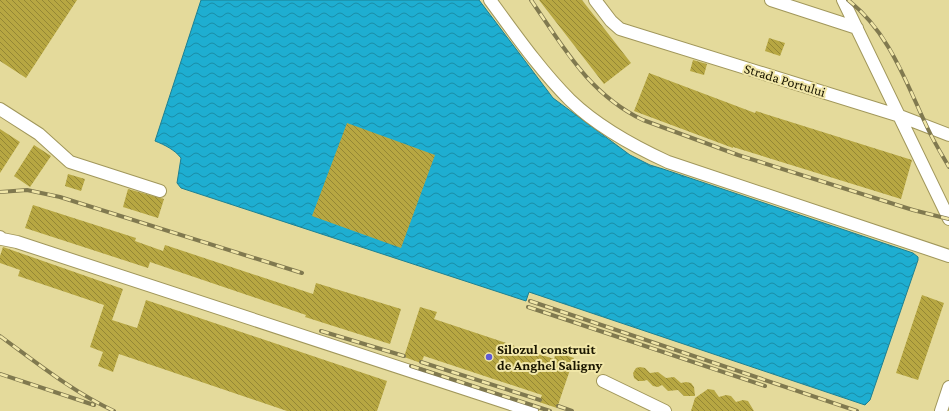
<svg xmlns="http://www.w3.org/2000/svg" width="949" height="411" font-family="'Crimson Pro',serif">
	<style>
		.water { fill: url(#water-waves); stroke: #1d8092 }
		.building { fill: url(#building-back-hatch) }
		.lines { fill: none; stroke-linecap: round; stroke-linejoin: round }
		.minor-casing { stroke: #a1975b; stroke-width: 14 }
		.minor { stroke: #fff; stroke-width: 12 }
		.rail-casing { stroke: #80794f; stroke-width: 4 }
		.rail { stroke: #f1e7a8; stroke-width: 2.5; stroke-dasharray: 8; stroke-linecap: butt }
		.poi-dot { fill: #605cd4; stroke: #f1e7a8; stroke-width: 1.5 }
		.labels { text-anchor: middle; stroke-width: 4; stroke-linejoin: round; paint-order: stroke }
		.street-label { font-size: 14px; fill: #1a1600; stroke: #f1e7a8 }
		.poi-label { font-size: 14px; font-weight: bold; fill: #1a1600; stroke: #f1e7a8; text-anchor: start }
	</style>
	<defs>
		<pattern id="water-waves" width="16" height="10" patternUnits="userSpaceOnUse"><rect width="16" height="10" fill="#1eaed1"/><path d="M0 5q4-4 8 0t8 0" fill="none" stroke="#1a8da7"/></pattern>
		<pattern id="building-back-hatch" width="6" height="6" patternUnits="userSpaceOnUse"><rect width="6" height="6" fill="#b7a742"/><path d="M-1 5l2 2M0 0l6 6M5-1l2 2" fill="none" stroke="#948735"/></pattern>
	</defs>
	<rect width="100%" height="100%" fill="#e4da9b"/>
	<path class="water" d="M201 0H479L553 98 630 155 650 165 663 169 913 253 918 257V260L870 400 865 405 529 292 526 301 181 188 177 183 181 158C175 150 165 145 155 141Z"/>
	<path class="building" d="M0 0H77L26 78 0 61Z
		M539 0H582L631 63 604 84Z
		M769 38 785 43 780 56 765 51Z
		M693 60 707 64 704 75 690 71Z
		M649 73 755 113 756 111 912 160 901 199 733 147V148L634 111Z
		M347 123 435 155 401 248 312 216Z
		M0 129 20 142 0 173Z
		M34 145 51 156 30 187 14 176Z
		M68 174 85 179 81 191 65 186Z
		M128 189 164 199 158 218 123 207Z
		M33 205 136 238 135 241 163 251 165 245 313 294 316 283 401 309 390 344 305 317 306 315 150 262 148 268 25 228Z
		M3 247 123 289 112 320 137 328 146 300 387 381 377 411H287L119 354 113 372 98 366 103 352 90 347 104 305 18 276 20 270 0 263V256Z
		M922 295 944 303 918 380 896 373Z
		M420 307 437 312 434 319 554 359 556 352 574 358 557 408 539 402 542 395 424 356 421 363 404 357Z
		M640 367 645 368 650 373 658 372 666 378 674 377 681 383 686 382 691 383 694 387 695 396H684L678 390 668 391 662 385 658 387 653 386 647 380 643 381H638L634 378 633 373 636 368Z
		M708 389 714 390 719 397 726 395 731 396 736 402 743 400 748 401 754 411H691L695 398Z"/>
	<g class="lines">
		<defs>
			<path id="minor" d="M490 0C515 34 540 70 570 100 598 127 633 146 668 162L949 256
				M595 0 611 21 620 29 900 116 949 135
				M771 0 857 28
				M843 0 949 219
				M0 109 39 134 70 162 160 191
				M0 237 2 239 17 242 532 411
				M603 381 665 411
				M941 411 949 387"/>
		</defs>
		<use href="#minor" class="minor-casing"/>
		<use href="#minor" class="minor"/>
		<defs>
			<path id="rail" d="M531 0C564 48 589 94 643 120L738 155 913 210 949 219
				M848 0C890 33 906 83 928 129 934 142 942 155 949 167
				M0 192 27 190 60 197 302 273
				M530 301 857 411
				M528 307 765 386
				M321 331 404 356
				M0 336C37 363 73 392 114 411
				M421 362 540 400
				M411 366 550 411
				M0 374 94 405
				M558 406 572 411"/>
		</defs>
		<use href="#rail" class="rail-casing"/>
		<use href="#rail" class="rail"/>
	</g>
	<circle class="poi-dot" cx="489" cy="357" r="4"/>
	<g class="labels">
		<g class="street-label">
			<text transform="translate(785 80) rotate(17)" y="5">Strada Portului</text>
		</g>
		<g class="poi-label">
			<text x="497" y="354">Silozul construit<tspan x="497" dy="16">de Anghel Saligny</tspan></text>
		</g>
	</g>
</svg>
